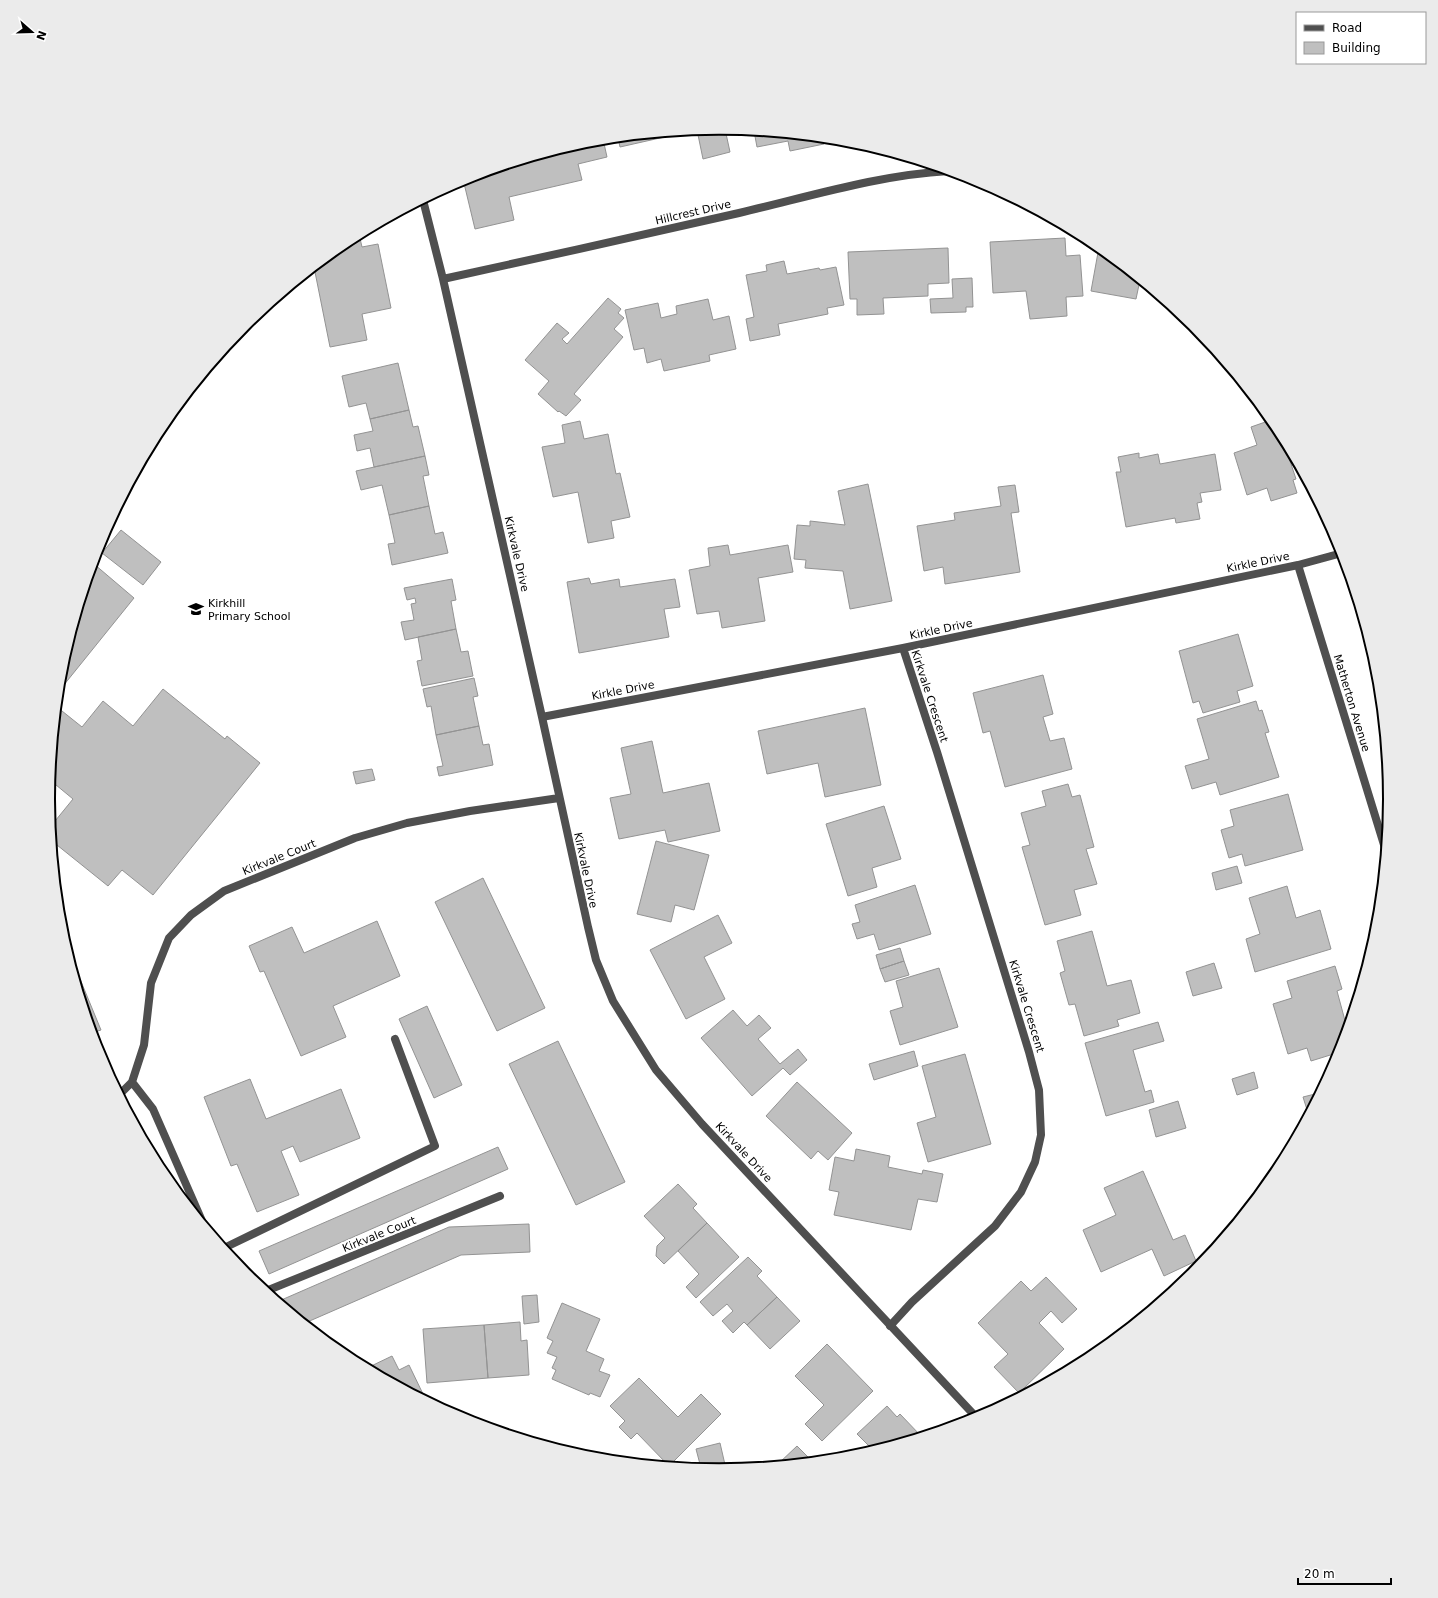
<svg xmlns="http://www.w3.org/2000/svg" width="1438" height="1598" font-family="'DejaVu Sans',sans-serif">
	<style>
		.building { fill: #bfbfbf; stroke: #939393 }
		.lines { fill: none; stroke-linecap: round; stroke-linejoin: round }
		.service { stroke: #4f4f4f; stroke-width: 8 }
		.minor { stroke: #4f4f4f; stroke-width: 8 }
		.labels { text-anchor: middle; stroke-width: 4; stroke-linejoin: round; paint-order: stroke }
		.street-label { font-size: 11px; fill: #000; stroke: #fff }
		.poi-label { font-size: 11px; fill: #000; stroke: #fff; text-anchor: start }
		.rim { fill: none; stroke: #000; stroke-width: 2 }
	</style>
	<rect width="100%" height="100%" fill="#fff"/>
	<path class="building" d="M719 128 725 129 730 152 703 159 697 130Z
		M691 131 620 147 618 138Z
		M754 131 824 138V144L790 151 788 141 757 147Z
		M603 139 607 157 578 164 582 180 509 197 514 220 475 229 463 179 588 141Z
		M359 234 362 247 378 244 391 308 362 314 367 340 330 347 314 267 346 241Z
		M1065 238 1066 256 1080 255 1083 296 1066 297 1067 316 1030 319 1026 291 993 293 990 242Z
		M1099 247 1140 280 1136 299 1091 291Z
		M948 248 949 283 928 284V296L883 298 884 314 857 315V299H850L848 252Z
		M784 261 787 274 819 268 820 270 836 267 844 305 827 308 828 314 778 324 780 335 750 341 746 319 754 317 746 275 767 271 766 265Z
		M972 278 973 307H966V312L931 313 930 299 953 298 952 279Z
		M608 298 621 309 618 313 624 318 614 329 623 337 574 394 581 400 566 416 559 411 558 412 538 394 549 381 525 360 557 323 569 333 562 339 567 344Z
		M708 299 713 320 729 316 736 349 709 355 710 361 664 371 661 359 647 363 644 348 634 350 625 310 658 303 661 318 677 314 676 306Z
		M398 363 409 410 370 419 366 403 349 407 342 376Z
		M409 410 413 427 418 426 425 456 374 467 370 448 357 451 354 435 373 431 370 419Z
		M1271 420 1277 438 1283 437 1292 454 1288 455 1296 479 1293 480 1297 493 1271 501 1267 488 1247 495 1234 453 1257 445 1251 427Z
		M580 421 584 439 608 434 616 474 620 473 630 517 611 521 614 538 588 543 578 492 553 497 542 447 565 443 562 425Z
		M1139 453V458L1158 454 1160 464 1215 454 1221 490 1200 493 1202 502 1197 503 1200 519 1176 523 1175 518 1126 527 1116 472H1121L1118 457Z
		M425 456 429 475 423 476 429 506 389 515 382 485 361 490 356 471Z
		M868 484 892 601 850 609 843 571 805 568 806 560 794 559 797 525 810 526V521L845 525 838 491Z
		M1015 485 1019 512 1011 513 1020 572 945 584 943 567 924 571 917 526 955 520 954 513 1001 506 998 487Z
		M429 506 435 534 443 532 448 553 392 565 388 544 395 543 389 515Z
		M121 530 161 562 143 585 102 553Z
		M728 545 730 555 788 545 793 572 758 578 765 621 722 628 719 611 697 614 689 570 710 566 708 548Z
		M94 564 134 598 59 691 61 668Z
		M589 578 591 584 619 579 620 587 675 579 680 607 664 609 669 637 579 653 567 582Z
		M452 579 456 600 451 601 456 629 405 640 401 622 414 620 411 604 416 603 415 598 407 600 404 588Z
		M456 629 461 652 468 651 473 676 422 686 417 661 422 660 418 637Z
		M1238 634 1253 686 1237 691 1240 702 1203 713 1199 701 1193 703 1179 651Z
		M1043 675 1053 714 1043 717 1050 741 1064 738 1072 769 1005 787 990 731 983 733 973 693Z
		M474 678 478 696 473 697 479 726 436 735 431 706 427 707 423 689Z
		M163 689 225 739 227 736 260 763 153 895 122 870 108 886 52 841 51 826 73 799 50 780 57 707 82 727 103 701 133 726Z
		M1256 701 1259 711 1262 710 1269 732 1265 733 1279 777 1220 795 1216 782 1192 789 1185 766 1209 759 1197 719Z
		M865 708 881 785 825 797 818 763 767 774 758 731Z
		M479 726 483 745 489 744 493 765 439 776 437 767 443 766 436 735Z
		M652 741 663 793 709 783 720 831 668 842 665 830 619 839 610 798 631 794 621 748Z
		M372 769 375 780 356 784 353 772Z
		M1068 784 1072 797 1080 795 1094 847 1086 849 1097 884 1074 890 1081 915 1045 925 1022 847 1030 845 1021 813 1046 806 1042 791Z
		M1288 794 1303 850 1245 866 1242 854 1229 858 1221 830 1234 826 1230 810Z
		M884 806 901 859 872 868 877 887 848 896 826 824Z
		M656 841 709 855 694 910 675 905 671 922 637 914Z
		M1237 866 1242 883 1216 890 1212 873Z
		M483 878 545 1008 497 1031 435 902Z
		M915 885 931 934 879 950 874 934 857 939 852 924 860 922 855 905Z
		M1287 886 1296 918 1320 910 1331 949 1255 972 1246 939 1260 934 1249 898Z
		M718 915 732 943 704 957 725 999 686 1019 650 950Z
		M377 921 400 976 333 1006 346 1037 301 1056 264 971 260 972 249 946 292 927 304 953Z
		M1092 931 1107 986 1131 980 1140 1013 1117 1020 1119 1026 1084 1036 1075 1004 1069 1005 1060 973 1065 971 1057 941Z
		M900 948 904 961 880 969 876 955Z
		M904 961 909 975 885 982 880 969Z
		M1214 963 1222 988 1193 996 1186 972Z
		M1335 966 1342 989 1337 991 1347 1028 1340 1052 1311 1061 1307 1048 1288 1054 1273 1004 1292 998 1287 981Z
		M939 968 958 1027 900 1045 890 1011 903 1007 896 981Z
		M80 979 101 1030 92 1033 76 980Z
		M427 1006 462 1085 434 1098 399 1019Z
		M733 1010 747 1026 759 1015 771 1028 758 1039 780 1064 798 1049 807 1060 790 1075 783 1068 752 1096 701 1038Z
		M1158 1022 1164 1041 1133 1050 1145 1092 1151 1090 1154 1102 1106 1116 1085 1043Z
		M558 1041 625 1182 576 1205 509 1064Z
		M914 1051 918 1066 874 1080 869 1064Z
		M965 1054 991 1144 928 1162 917 1123 936 1117 922 1066Z
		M1254 1072 1258 1088 1237 1095 1232 1079Z
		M250 1079 266 1119 341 1089 360 1138 300 1162 293 1146 281 1151 299 1195 257 1212 237 1164 231 1166 204 1097Z
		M797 1082 852 1133 828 1160 818 1151 811 1159 766 1116Z
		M1319 1093 1308 1113 1303 1097Z
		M1178 1101 1186 1128 1156 1137 1149 1110Z
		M498 1147 508 1169 269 1274 259 1251Z
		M856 1149 890 1156 888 1167 922 1174 923 1170 943 1174 937 1202 918 1199 911 1230 834 1215 839 1192 829 1190 835 1157 854 1161Z
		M1143 1171 1173 1240 1185 1235 1196 1261 1164 1276 1152 1249 1101 1272 1083 1230 1116 1215 1104 1188Z
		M678 1184 697 1204 693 1208 707 1223 664 1264 656 1256 657 1246 665 1238 644 1216Z
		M707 1223 739 1257 696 1298 686 1287 699 1274 678 1251Z
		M529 1224 530 1252 461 1255 305 1323 279 1301 449 1227Z
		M748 1257 762 1271 757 1276 777 1297 747 1325 744 1322 733 1333 722 1321 733 1311 727 1304 713 1316 700 1302Z
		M1046 1277 1077 1309 1062 1323 1051 1311 1039 1323 1064 1349 1019 1393 994 1367 1008 1354 978 1323 1021 1281 1031 1291Z
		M537 1295 539 1322 524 1324 522 1296Z
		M777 1297 800 1321 770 1349 747 1325Z
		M562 1303 600 1319 586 1351 604 1359 599 1371 610 1375 600 1397 590 1393 589 1395 552 1379 556 1370 552 1368 557 1357 547 1353 553 1341 547 1338Z
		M520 1322 521 1341 527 1340 529 1375 488 1378 484 1325Z
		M484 1325 488 1378 427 1383 423 1329Z
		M827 1344 873 1391 822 1441 805 1424 824 1405 795 1376Z
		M392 1356 399 1370 409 1365 423 1394 419 1396 367 1368Z
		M639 1378 678 1417 701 1394 721 1414 670 1465H668L637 1433 631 1439 619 1427 625 1421 610 1406Z
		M887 1406 897 1417 900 1414 921 1436 861 1454 869 1446 857 1434Z
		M720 1443 726 1469 701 1468 696 1449Z
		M797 1446 812 1461 778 1464Z"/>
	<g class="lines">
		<path class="service" d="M224 1248 435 1146 395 1039"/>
		<path class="minor" d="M423 200 443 279 542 717 588 927 596 960 613 1001 656 1070 702 1124 977 1418
			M443 279C542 257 640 236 739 213 808 197 877 175 949 171
			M1298 565 1385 848
			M542 717 903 648 1298 565 1342 553
			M132 1082 153 1109 203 1223
			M120 1094 132 1082 144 1045 151 983 169 938 191 915 224 891 355 838 407 823 470 811 559 798
			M266 1291 500 1196
			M890 1326 912 1302 995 1226 1021 1192 1035 1162 1041 1135 1039 1090 1029 1052 937 752 903 648"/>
	</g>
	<defs>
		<symbol id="school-bare" viewBox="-9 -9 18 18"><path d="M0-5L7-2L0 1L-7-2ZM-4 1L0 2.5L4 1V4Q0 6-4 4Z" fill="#000" stroke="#fff" stroke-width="2.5" paint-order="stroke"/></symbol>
	</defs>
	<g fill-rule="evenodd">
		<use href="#school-bare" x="185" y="598" width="22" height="22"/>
	</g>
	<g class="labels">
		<g class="street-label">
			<text transform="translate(693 212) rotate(-13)" y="4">Hillcrest Drive</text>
			<text transform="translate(517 554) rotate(77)" y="4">Kirkvale Drive</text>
			<text transform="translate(1258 562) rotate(-12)" y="4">Kirkle Drive</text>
			<text transform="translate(941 629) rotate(-12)" y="4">Kirkle Drive</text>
			<text transform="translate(623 690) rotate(-11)" y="4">Kirkle Drive</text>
			<text transform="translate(930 696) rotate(72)" y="4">Kirkvale Crescent</text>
			<text transform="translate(1352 703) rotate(73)" y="4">Matherton Avenue</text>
			<text transform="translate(279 857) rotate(-22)" y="4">Kirkvale Court</text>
			<text transform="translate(586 870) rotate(78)" y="4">Kirkvale Drive</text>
			<text transform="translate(1027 1006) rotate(73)" y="4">Kirkvale Crescent</text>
			<text transform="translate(744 1152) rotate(47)" y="4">Kirkvale Drive</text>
			<text transform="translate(379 1234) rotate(-22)" y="4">Kirkvale Court</text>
		</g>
		<g class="poi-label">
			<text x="208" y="607">Kirkhill<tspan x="208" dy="13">Primary School</tspan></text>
		</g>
	</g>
	<path d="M0 0H1438V1598H0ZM55 799a664 664 0 1 1 1328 0a664 664 0 1 1-1328 0Z" fill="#ebebeb" fill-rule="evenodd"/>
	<path class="rim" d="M55 799a664 664 0 1 1 1328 0a664 664 0 1 1-1328 0Z"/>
	<rect x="1296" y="12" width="130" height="52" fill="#ffffff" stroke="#999999"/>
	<rect x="1304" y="25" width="20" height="6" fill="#4f4f4f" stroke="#999999"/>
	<text x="1332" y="32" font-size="12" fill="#000000">Road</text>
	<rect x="1304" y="42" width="20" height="12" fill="#bfbfbf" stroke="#999999"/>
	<text x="1332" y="52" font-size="12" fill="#000000">Building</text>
	<g transform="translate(32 32) rotate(110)" stroke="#ffffff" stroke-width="3" paint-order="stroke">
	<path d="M0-3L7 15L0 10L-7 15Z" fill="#000000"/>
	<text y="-6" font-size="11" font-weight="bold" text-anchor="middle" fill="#000000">N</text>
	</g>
	<path d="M1298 1578v6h93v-6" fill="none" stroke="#000000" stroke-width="2"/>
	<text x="1304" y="1578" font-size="12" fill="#000000" stroke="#ffffff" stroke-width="3" paint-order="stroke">20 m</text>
</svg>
